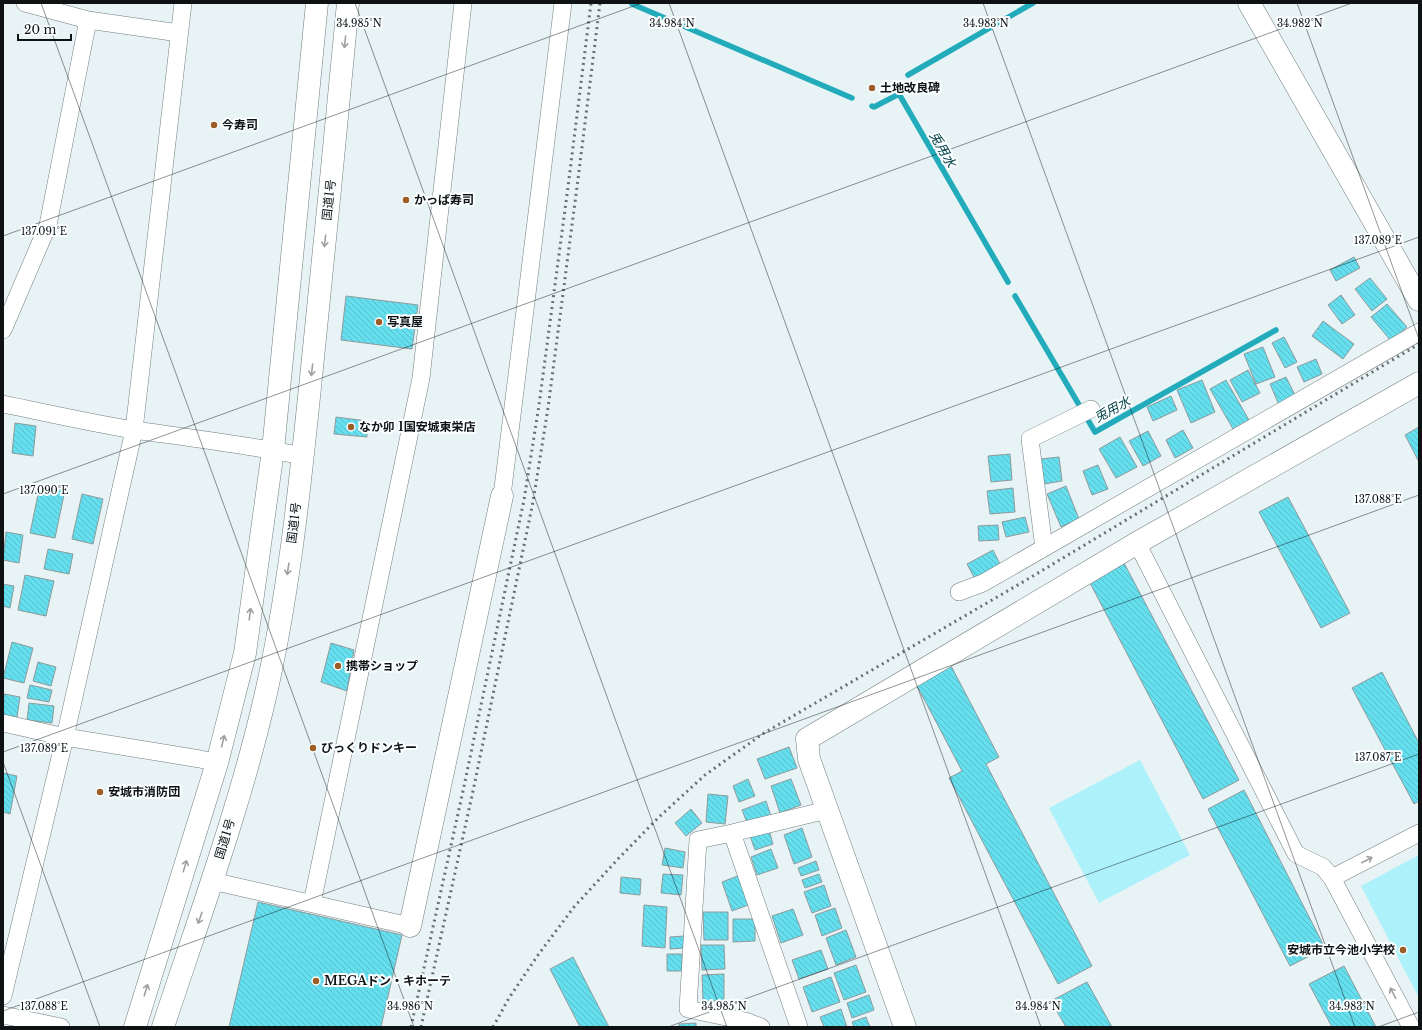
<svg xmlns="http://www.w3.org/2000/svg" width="1422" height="1030" font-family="'Libre Baskerville','Noto Sans JP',serif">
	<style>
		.park { fill: #adf1fb }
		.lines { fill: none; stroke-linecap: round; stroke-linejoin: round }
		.stream { stroke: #22abbb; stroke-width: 5.5 }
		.building { fill: url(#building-back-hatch); stroke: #8f9a9c }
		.street-casing { stroke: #737e7f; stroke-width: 18 }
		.secondary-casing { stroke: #737e7f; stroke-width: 23 }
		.highway-casing { stroke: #737e7f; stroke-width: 23 }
		.street { stroke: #fff; stroke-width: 17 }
		.secondary { stroke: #fff; stroke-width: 22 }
		.highway { stroke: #fff; stroke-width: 22 }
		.rail { stroke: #697071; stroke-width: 3; stroke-dasharray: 2 4; stroke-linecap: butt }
		.oneway { stroke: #9fa0a1 }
		.ticks { fill: none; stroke: #0e1213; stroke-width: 1; stroke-opacity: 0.45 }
		.poi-dot { fill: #9d5d27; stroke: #fcffff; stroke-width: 1.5 }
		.labels { text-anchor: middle; stroke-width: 4; stroke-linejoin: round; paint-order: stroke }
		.poi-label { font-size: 12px; font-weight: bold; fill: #0e1213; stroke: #fcffff; text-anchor: start }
		.street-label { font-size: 12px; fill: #0e1213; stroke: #fcffff }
		.water-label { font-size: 13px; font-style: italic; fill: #0b444b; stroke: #fcffff }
		.ticks-label { font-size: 10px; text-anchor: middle; fill: #0e1213; stroke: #fcffff; stroke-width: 4; stroke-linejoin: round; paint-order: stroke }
	</style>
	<defs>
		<pattern id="building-back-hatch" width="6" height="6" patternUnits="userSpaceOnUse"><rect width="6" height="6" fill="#65deee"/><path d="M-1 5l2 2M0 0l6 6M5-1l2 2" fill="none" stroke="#56bdcb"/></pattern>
	</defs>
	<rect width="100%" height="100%" fill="#e8f3f5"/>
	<path class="park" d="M1140 760 1190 855 1099 903 1049 808Z
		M1419 855V998L1361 886Z"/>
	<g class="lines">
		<path class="stream" d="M632 4 852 98
			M908 75 1033 3
			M872 106 874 107 899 94 1008 282
			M1015 296 1095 432 1276 330"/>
	</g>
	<path class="building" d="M1354 257 1360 268 1336 281 1330 270Z
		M1370 278 1387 299 1372 311 1355 289Z
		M1341 295 1355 315 1342 324 1328 305Z
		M346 296 418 305 412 349 341 340Z
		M1387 304 1407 327 1391 341 1371 317Z
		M1323 321 1354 344 1343 359 1312 336Z
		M1284 337 1297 362 1285 368 1272 343Z
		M1263 347 1275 377 1256 384 1244 354Z
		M1316 359 1322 374 1304 382 1297 367Z
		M1248 370 1260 393 1242 402 1230 380Z
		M1286 377 1296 397 1279 405 1270 384Z
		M1202 380 1215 412 1191 423 1177 390Z
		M1226 380 1249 420 1233 429 1210 389Z
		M1171 396 1177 410 1153 421 1147 407Z
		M336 417 367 421V437L334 434Z
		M15 423 36 426 33 456 12 453Z
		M1419 427V462L1405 435Z
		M1183 430 1193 448 1175 458 1166 440Z
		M1148 431 1161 456 1143 466 1129 441Z
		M1120 437 1137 467 1116 478 1099 449Z
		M1010 454 1012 480 991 482 988 456Z
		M1059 457 1062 481 1044 484 1041 459Z
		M1098 465 1108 489 1092 495 1083 471Z
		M40 485 65 490 55 538 30 533Z
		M1066 486 1079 519 1061 527 1047 494Z
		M1013 488 1015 512 990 514 987 491Z
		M82 494 103 499 93 544 72 539Z
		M1288 497 1350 613 1321 628 1259 512Z
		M1025 517 1029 532 1006 537 1002 522Z
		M998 525 999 540 979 541 978 526Z
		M6 532 23 535 19 563 3 560Z
		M48 549 73 554 69 574 44 569Z
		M993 550 1001 566 975 579 967 564Z
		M1124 563 1239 780 1203 799 1089 581Z
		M25 575 54 581 46 616 18 610Z
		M3 584 14 586 10 608 3 606Z
		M12 642 33 648 24 683 3 678Z
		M331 643 354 650 347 691 321 682Z
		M38 662 56 667 51 686 33 681Z
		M950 664 999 757 986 764 1092 966 1058 984 949 778 962 771 915 682Z
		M1382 672 1419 743V801L1414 804 1352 688Z
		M30 685 52 690 49 702 27 698Z
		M4 694 20 697 17 717 3 715Z
		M29 703 54 706 52 723 27 720Z
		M789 747 797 768 765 779 757 759Z
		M3 773 17 776 10 814 3 812Z
		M748 779 755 796 739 802 733 786Z
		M791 779 801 805 780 813 771 786Z
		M1244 790 1325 948 1290 966 1208 809Z
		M708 794 728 796 725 824 706 822Z
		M766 801 771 816 748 825 742 810Z
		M691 809 702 823 686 836 675 823Z
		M802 828 812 857 794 864 784 835Z
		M769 830 773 844 755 850 750 836Z
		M665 848 685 852 683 868 662 865Z
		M771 849 778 868 757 875 751 857Z
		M816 861 819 870 801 876 798 868Z
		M663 874 683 875 681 895 661 893Z
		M819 874 822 882 805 888 802 880Z
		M740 875 751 904 732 911 722 882Z
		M621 877 641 879 640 895 620 893Z
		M824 885 831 906 812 913 804 892Z
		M258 902 402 935 381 1027H229Z
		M644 905 667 907 665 948 642 946Z
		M835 908 842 928 822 936 815 915Z
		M793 909 803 935 781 943 772 916Z
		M703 912H728V940H704Z
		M733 919H755V941L733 942Z
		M846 930 856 957 836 965 826 938Z
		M684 936V948L670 949V937Z
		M701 945H724L725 969 702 970Z
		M821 950 828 969 799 979 792 960Z
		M667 954H682V971H667Z
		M573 957 609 1027H580L550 969Z
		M856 965 866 992 844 1000 834 973Z
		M1344 966 1376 1027H1332L1309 984Z
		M724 974V1001H703L702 975Z
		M831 977 840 1002 812 1012 803 987Z
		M1087 982 1112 1027H1066L1051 1001Z
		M869 995 874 1010 852 1018 847 1003Z
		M841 1009 847 1027H824L820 1017Z
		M866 1017 870 1027H854L852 1022Z
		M696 1023V1027H679V1024Z"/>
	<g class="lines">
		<defs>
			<path id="street" d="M25 3 88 20 179 33
				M3 330 48 225 88 20
				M3 404C47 413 90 423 134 430 191 438 247 445 303 456
				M502 496 563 3
				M1137 543 1296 854 1323 867 1332 878 1411 1027
				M1044 548 1030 439 1091 409
				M959 592 983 583 1419 332
				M3 723 65 737 200 759 217 763
				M732 833 827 810
				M1332 878 1419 833
				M212 881 410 926
				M312 903 421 378 463 3
				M3 996 65 737 134 430 183 3
				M3 1015 61 1027
				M761 1027 745 1021 688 1009 698 840 732 833 799 1027"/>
			<path id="secondary" d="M1249 3 1419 300
				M410 926 502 496
				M905 1027 809 759 807 739 1137 543 1419 383"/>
			<path id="highway" d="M135 1027 217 763 245 653 273 450 317 3
				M163 1027C198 921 237 815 263 706 290 592 301 475 313 358 325 240 337 121 348 3"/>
		</defs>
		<use href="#street" class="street-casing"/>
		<use href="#secondary" class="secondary-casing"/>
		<use href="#highway" class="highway-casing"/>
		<use href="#street" class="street"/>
		<use href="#secondary" class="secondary"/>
		<use href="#highway" class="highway"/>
		<path class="rail" d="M411 1027 463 791 524 500 539 405 568 187 591 3
			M421 1027 473 791 533 502 548 408 577 187 600 3
			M493 1027 509 998 538 955 574 907 617 860 659 817 705 775 764 733 1028 579 1419 344"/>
	</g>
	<defs><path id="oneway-shaft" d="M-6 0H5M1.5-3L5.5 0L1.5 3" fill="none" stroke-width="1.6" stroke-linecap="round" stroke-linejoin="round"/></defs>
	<g class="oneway">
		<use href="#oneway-shaft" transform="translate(345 42) rotate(96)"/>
		<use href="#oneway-shaft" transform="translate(325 241) rotate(96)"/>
		<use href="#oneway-shaft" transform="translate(312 370) rotate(96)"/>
		<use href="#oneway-shaft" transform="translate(288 569) rotate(99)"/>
		<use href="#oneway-shaft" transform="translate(250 614) rotate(-82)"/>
		<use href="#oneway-shaft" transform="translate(223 741) rotate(-76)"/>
		<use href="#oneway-shaft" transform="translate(1367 860) rotate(-27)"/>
		<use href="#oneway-shaft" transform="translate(185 866) rotate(-73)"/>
		<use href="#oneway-shaft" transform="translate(200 918) rotate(109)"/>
		<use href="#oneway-shaft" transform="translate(146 990) rotate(-73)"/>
		<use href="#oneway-shaft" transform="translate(1393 993) rotate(-118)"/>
	</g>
	<path class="ticks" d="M41 3 414 1027M355 3 727 1027M669 3 1041 1027M983 3 1355 1027M1297 3 1419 339M3 236 642 3M3 494 1352 3M3 752 1419 237M3 762 100 1027M3 1011 1419 495M668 1027 1419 754M1378 1027 1419 1012"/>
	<g class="poi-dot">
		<circle cx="872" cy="88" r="4"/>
		<circle cx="214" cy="125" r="4"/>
		<circle cx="406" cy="200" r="4"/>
		<circle cx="379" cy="322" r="4"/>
		<circle cx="351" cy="427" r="4"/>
		<circle cx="338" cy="666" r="4"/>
		<circle cx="313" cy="748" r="4"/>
		<circle cx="100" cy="792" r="4"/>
		<circle cx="1403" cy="950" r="4"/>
		<circle cx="316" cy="981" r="4"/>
	</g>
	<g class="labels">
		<g class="poi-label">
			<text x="880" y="92">土地改良碑</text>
			<text x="222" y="129">今寿司</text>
			<text x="414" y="204">かっぱ寿司</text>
			<text x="387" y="326">写真屋</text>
			<text x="359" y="431">なか卯 1国安城東栄店</text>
			<text x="346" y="670">携帯ショップ</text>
			<text x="321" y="752">びっくりドンキー</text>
			<text x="108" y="796">安城市消防団</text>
			<text x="1395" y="954" text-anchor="end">安城市立今池小学校</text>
			<text x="324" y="985">MEGAドン・キホーテ</text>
		</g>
		<g class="street-label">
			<text transform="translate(329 200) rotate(-84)" y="4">国道1号</text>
			<text transform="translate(294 523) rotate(-83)" y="4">国道1号</text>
			<text transform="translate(225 839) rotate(-73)" y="4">国道1号</text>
		</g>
		<g class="water-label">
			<text transform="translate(943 149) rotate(60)" y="5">兎用水</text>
			<text transform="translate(1112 409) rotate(-28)" y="5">兎用水</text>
		</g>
	</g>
	<g class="ticks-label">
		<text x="359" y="27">34.985°N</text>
		<text x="672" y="27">34.984°N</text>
		<text x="986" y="27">34.983°N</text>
		<text x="1300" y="27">34.982°N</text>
		<text x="44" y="235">137.091°E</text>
		<text x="1378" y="244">137.089°E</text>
		<text x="44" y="494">137.090°E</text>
		<text x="1378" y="503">137.088°E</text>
		<text x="44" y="752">137.089°E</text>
		<text x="1378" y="761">137.087°E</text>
		<text x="410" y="1010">34.986°N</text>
		<text x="724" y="1010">34.985°N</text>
		<text x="1038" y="1010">34.984°N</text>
		<text x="1352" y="1010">34.983°N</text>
		<text x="44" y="1010">137.088°E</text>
	</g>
	<rect width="1422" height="1030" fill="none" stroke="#0e1213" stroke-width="8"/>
	<path d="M18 34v6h53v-6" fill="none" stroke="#0e1213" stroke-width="2"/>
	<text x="24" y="34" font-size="12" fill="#0e1213" stroke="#fcffff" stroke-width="3" paint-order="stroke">20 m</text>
</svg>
